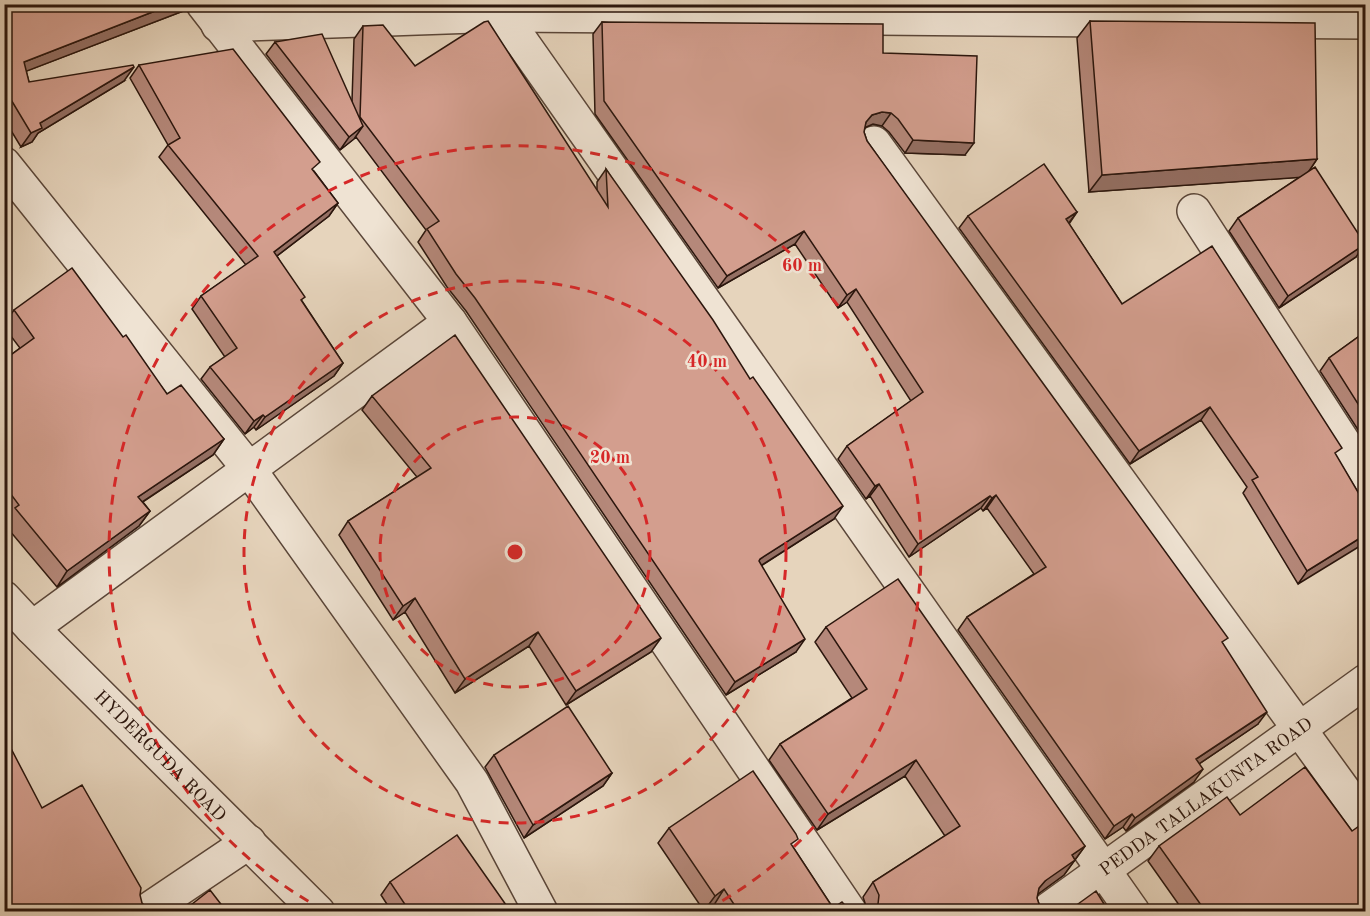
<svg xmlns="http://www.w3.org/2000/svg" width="1370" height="916" font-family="'Old Standard TT',serif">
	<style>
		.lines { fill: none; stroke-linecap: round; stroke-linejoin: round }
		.minor-casing { stroke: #5a4639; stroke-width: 36 }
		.tertiary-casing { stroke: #5a4639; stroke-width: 36 }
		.minor { stroke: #efe3d3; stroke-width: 33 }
		.tertiary { stroke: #efe3d3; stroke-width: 33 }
		.wall { fill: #b5887a; stroke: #2b160d; stroke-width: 1.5 }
		.shaded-wall { fill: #946f63; stroke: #2b160d; stroke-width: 1.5 }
		.building { fill: #d39e8e; stroke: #2b160d; stroke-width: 1.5 }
		.ring { fill: none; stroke: #d62828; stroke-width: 3; stroke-dasharray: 10 8 }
		.labels { text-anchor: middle; stroke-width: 5; stroke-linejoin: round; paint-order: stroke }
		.street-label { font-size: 18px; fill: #2b160d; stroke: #efe3d3 }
		.centre { fill: #d62828; stroke: #efe3d3; stroke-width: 3 }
		.ring-label { font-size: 18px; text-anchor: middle; font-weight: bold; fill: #d62828; stroke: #efe3d3; stroke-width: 5; stroke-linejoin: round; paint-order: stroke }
	</style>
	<rect width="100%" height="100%" fill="#e6d4bc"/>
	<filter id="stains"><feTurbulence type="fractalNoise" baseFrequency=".00333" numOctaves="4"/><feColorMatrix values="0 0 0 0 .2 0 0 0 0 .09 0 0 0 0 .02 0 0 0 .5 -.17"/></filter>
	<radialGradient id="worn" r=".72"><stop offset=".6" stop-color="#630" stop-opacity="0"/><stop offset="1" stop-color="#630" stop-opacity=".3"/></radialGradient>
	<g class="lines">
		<defs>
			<g id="minor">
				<path d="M203 4 450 322 850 912"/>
				<path d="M503 15 1133 912"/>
				<path d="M218 25 503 15 1366 22"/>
				<path d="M874 143 1366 821"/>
				<path d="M4 164 249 469 472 782 541 912"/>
				<path d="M1194 211 1366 477"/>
				<path d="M32 628 450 322"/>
				<path d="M145 912 249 842"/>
				<path id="s1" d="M1045 912 1366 681"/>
			</g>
			<g id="tertiary">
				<path id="s2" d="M4 598 32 628 318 912"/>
			</g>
		</defs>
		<use href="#minor" class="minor-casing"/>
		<use href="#tertiary" class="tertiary-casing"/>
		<use href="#minor" class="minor"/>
		<use href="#tertiary" class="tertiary"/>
	</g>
	<path class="wall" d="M4 4 186 10 26 71 29 82 124 81 38 133 32 142 21 147 4 119Z
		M1090 21 1317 159 1309 171 1356 257 1279 308 1229 231 1238 218 1300 177 1089 192 1077 38Z
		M602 22 883 53 965 155 905 153 889 132 882 126 873 124 865 127 864 132 867 141 1223 644 1258 724 1199 764 1194 782 1126 831 1123 827 1105 839 958 630 967 617 1034 574 987 508 983 511 981 508 909 557 870 496 866 499 838 459 847 446 911 401 847 302 838 308 795 244 718 288 595 114 593 34Z
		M363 26 415 66 597 192V182L606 169 834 519 761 566 796 652 726 695 466 311 447 287 418 242 426 230 356 137 340 150 266 54 275 42 352 101 354 39Z
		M139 65 314 171 338 203 329 216 277 256 302 301 343 363 334 376 256 430 254 427 245 434 201 379 210 367 225 357 192 309 201 296 246 265 159 157 168 145 130 78Z
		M1077 212 1069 224 1122 304 1336 456 1365 504 1298 584 1243 493 1247 487 1201 420 1130 464 959 228 968 216Z
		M14 310 123 337 167 394 224 439 213 455 143 502 150 511 139 526 57 587 4 524V523L7 519 4 516V360L20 348 4 327V324Z
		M1365 332V438L1364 439 1320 371 1329 358Z
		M372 396 651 652 566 705 529 646 455 693 405 612 393 620 339 535 348 521 417 477 362 410Z
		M826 627 1085 846 1064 875 1038 894 1037 898 1040 907 1046 912H868L863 897 873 882 945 836 905 776 817 830 769 760 780 744 852 698 815 642Z
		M494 755 612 773 603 786 524 838 485 767Z
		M1240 815 1352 831 1365 912H1184L1148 861 1159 846Z
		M669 828 793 847 833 908 851 912H718L714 905 704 911 658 843Z
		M390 882 511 912H392L381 895Z"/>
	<path class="shaded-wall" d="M173 4H190L186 10 14 76 24 62Z
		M134 67 124 81 38 133 32 142 21 147 31 133 40 123Z
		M882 112 891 113 882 126 873 124 864 128 866 122 872 115Z
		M363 126 354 139 340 150 349 137Z
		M913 140 974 143 965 155 905 153Z
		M1317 159 1305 177 1089 192 1102 175Z
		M338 203 329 216 265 265 274 252Z
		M1077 212 1068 224 1066 219Z
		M804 231 795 244 718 288 727 276Z
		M1365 244 1356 257 1279 308 1288 296Z
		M856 289 847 302 838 308 847 295Z
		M343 363 334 376 256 430 265 417Z
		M1210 407 1201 420 1130 464 1139 451Z
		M263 415 254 427 245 434 254 421Z
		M224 439 213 455 127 512 138 497Z
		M879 484 870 496 866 499 875 486Z
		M996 495 987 508 983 511 992 498Z
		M990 496 981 508 909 557 918 544Z
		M843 506 834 519 751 572 760 559Z
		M150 511 139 526 57 587 67 571Z
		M1365 535V543L1298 584 1307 571Z
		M415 598 405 612 393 620 403 606Z
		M538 632 529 646 455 693 465 679Z
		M661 638 651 652 566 705 576 691Z
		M805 639 796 652 726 695 735 682Z
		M1267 712 1258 724 1187 772 1196 759Z
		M916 760 905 776 817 830 828 814Z
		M1203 769 1194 782 1126 831 1135 818Z
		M612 773 603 786 524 838 533 825Z
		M1132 814 1123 827 1105 839 1114 826Z
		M1085 846 1064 875 1034 897 1039 888 1045 881 1072 855Z
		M724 889 714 905 704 911 715 896Z"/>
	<path class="building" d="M4 4H173L24 62 29 82 133 65 134 67 40 123 42 128 31 133 4 88Z
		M488 21 608 207 606 169 713 320 750 379 753 377 843 506 760 559 759 561 805 639 735 682 475 298 456 274 427 229 439 221 360 117 363 26 383 25 415 66 484 22Z
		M1090 21 1315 23 1317 159 1102 175Z
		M602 22 883 24V53L977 56 974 143 913 140 898 119 891 113 882 112 872 115 866 122 864 132 867 141 1228 638 1222 642 1267 712 1196 759 1203 769 1135 818 1132 814 1114 826 967 617 1046 567 996 495 992 498 990 496 918 544 879 484 875 486 847 446 923 392 856 289 847 295 804 231 727 276 604 101Z
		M322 34 363 126 349 137 275 42Z
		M233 49 320 162 312 169 338 203 274 252 305 297 301 300 343 363 265 417 263 415 254 421 210 367 237 348 201 296 258 256 168 145 180 138 139 65Z
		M1044 164 1077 212 1066 219 1122 304 1212 246 1342 448 1335 453 1365 504V535L1307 571 1252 480 1258 477 1210 407 1139 451 968 216Z
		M1315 167 1365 244 1288 296 1238 218Z
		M72 268 123 337 126 335 167 394 181 385 224 439 138 497 150 511 67 571 15 508 19 505 4 485V360L34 338 14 310Z
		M1365 332V415L1329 358Z
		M455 335 661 638 576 691 538 632 465 679 415 598 403 606 348 521 431 468 372 396Z
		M898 579 1085 846 1072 855 1075 860 1045 881 1039 888 1037 898 1040 907 1046 912H872L878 904 879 895 873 882 960 826 916 760 828 814 780 744 867 689 826 627Z
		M568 706 612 773 533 825 494 755Z
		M4 735 42 808 82 785 141 888 140 895 142 903 149 910 154 912H4Z
		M1305 767 1352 831 1365 822V912H1206L1159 846 1227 797 1240 815Z
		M753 771 796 834 798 839 791 844 833 908 842 902 851 912H739L724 889 715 896 669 828Z
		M457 835 511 912H410L390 882Z
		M210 890 227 912H182Z
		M1096 891 1109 912H1067Z"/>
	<g class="ring">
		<circle cx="515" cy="552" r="135"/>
		<circle cx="515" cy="552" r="271"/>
		<path d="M324 910A406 406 0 1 1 706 910"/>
	</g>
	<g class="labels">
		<g class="street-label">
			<text dy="6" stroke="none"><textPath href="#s2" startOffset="222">HYDERGUDA ROAD</textPath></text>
			<text dy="6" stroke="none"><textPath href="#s1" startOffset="198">PEDDA TALLAKUNTA ROAD</textPath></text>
		</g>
	</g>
	<circle cx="515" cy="552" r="9" class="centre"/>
	<g class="ring-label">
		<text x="802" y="271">60 m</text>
		<text x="707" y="367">40 m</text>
		<text x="610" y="463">20 m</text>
	</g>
	<rect width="1370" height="916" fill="none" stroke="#e6d4bc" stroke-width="24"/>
	<rect x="6" y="6" width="1358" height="904" fill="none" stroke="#2b160d" stroke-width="3"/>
	<rect x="12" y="12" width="1346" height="892" fill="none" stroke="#2b160d" stroke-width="1.5"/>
	<rect width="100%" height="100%" filter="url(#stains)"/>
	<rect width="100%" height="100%" fill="url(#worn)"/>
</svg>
